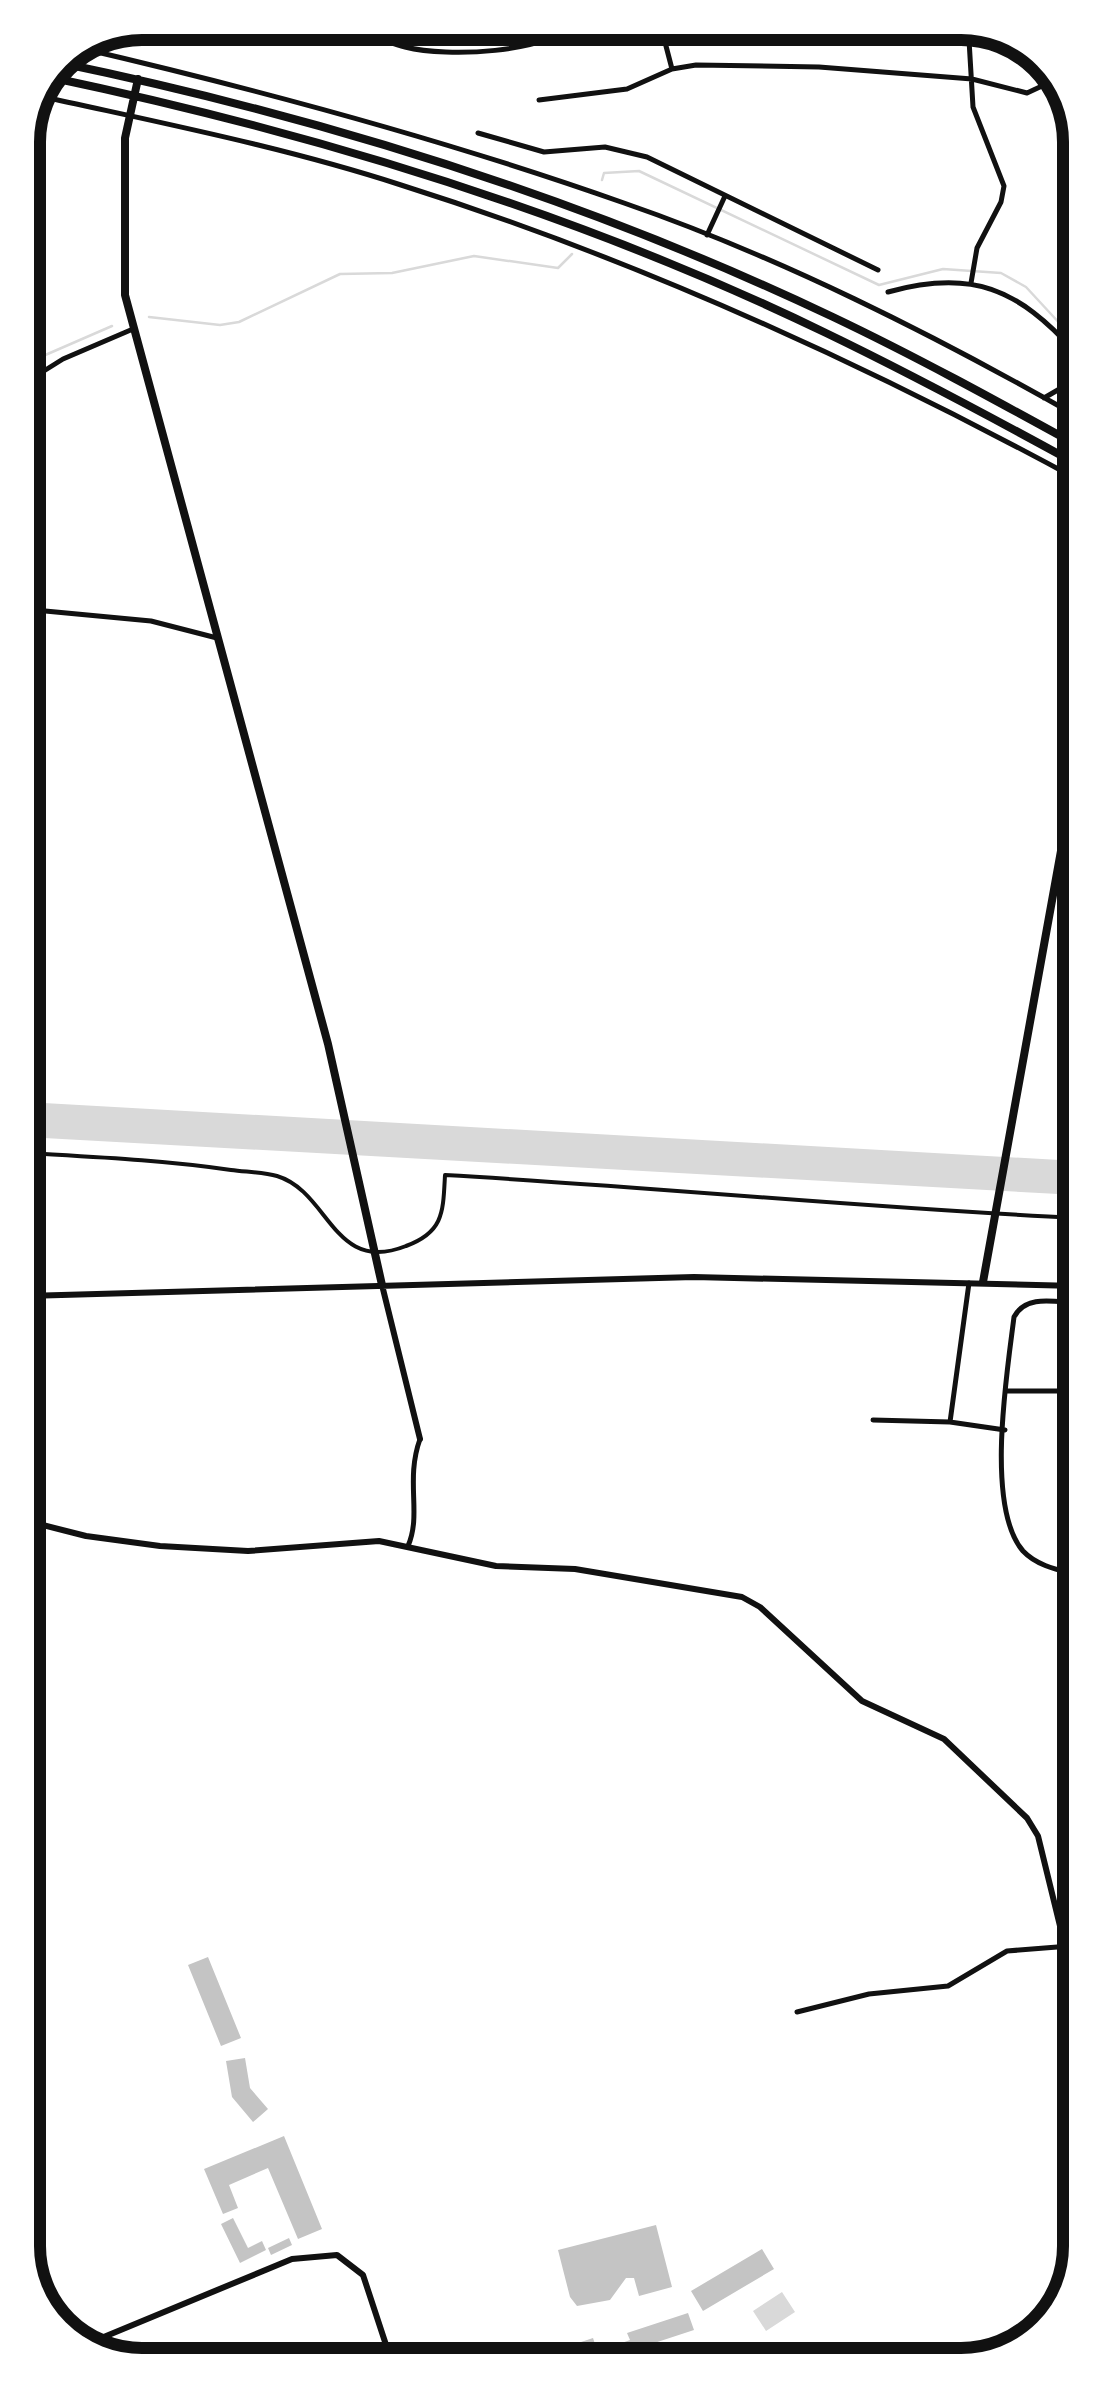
<svg xmlns="http://www.w3.org/2000/svg" width="1103" height="2388" font-family="'Open Sans',sans-serif">
	<style>
		.water { fill: #d9d9d9 }
		.lines { fill: none; stroke-linecap: round; stroke-linejoin: round }
		.stream { stroke: #d9d9d9; stroke-width: 2.5 }
		.building { fill: #c4c4c4 }
		.pedestrian { stroke: #111; stroke-width: 4 }
		.minor { stroke: #111; stroke-width: 5 }
		.tertiary { stroke: #111; stroke-width: 6 }
		.secondary { stroke: #111; stroke-width: 8 }
		.rim { fill: none; stroke: #111; stroke-width: 12 }
	</style>
	<rect width="100%" height="100%" fill="#fff"/>
	<path class="water" d="M26 1102 1077 1161V1195L26 1137Z
		M782 2292 795 2312 766 2331 753 2311Z"/>
	<g class="lines">
		<path class="stream" d="M602 180 604 173 639 171 879 285 943 269 1001 273 1026 287 1075 340
			M149 317 220 325 239 322 340 274 392 273 474 256 558 268 572 254
			M23 371 43 356 112 326"/>
	</g>
	<path class="building" d="M208 1957 241 2038 221 2046 188 1965Z
		M245 2058 250 2088 268 2109 253 2122 232 2097 226 2061Z
		M284 2136 322 2229 298 2239 268 2168 229 2185 238 2208 223 2214 204 2169Z
		M233 2218 248 2248 262 2241 266 2250 240 2263 221 2224Z
		M656 2225 672 2287 639 2296 634 2278H626L610 2300 577 2306 570 2297 558 2250Z
		M289 2238 292 2245 271 2255 268 2248Z
		M762 2249 774 2269 703 2311 691 2291Z
		M688 2313 694 2330 633 2350 636 2358 584 2362 578 2343 593 2338 599 2356 602 2350 630 2340 627 2333Z"/>
	<g class="lines">
		<path class="pedestrian" d="M26 1153C94 1157 163 1160 231 1170 246 1172 263 1172 277 1176 330 1192 333 1275 406 1246 444 1232 443 1212 445 1175 656 1187 867 1208 1077 1218"/>
		<path class="minor" d="M348 23C366 31 386 43 405 47 449 58 544 53 577 23
			M660 23 672 69
			M968 23 973 107 1004 186 1001 202 977 248 971 283
			M80 48C264 91 446 140 624 203 780 257 932 334 1075 415
			M40 96C161 123 284 147 401 185 636 259 859 361 1075 478
			M539 100 627 89 672 69 696 65 819 67 972 79 1027 93 1057 79
			M478 133 544 152 605 147 647 157 878 270
			M707 235 725 196
			M888 292C971 269 1018 288 1075 352
			M23 384 63 359 133 329
			M1044 398 1075 380
			M24 609 151 621 217 638
			M1077 1303C1055 1302 1026 1294 1014 1317 1007 1373 985 1507 1023 1551 1037 1566 1059 1570 1078 1575
			M1006 1391H1078
			M873 1420 950 1422 1005 1430
			M950 1422 969 1283
			M408 1546C422 1514 405 1481 420 1439
			M797 2012 869 1994 948 1986 1007 1951 1070 1946"/>
		<path class="tertiary" d="M382 1285 420 1439
			M26 1296 694 1277 1077 1286
			M27 1521 86 1536 160 1546 248 1551 379 1541 496 1566 575 1569 742 1597 760 1607 862 1701 944 1739 1027 1818 1038 1836 1061 1930 1079 1953
			M82 2346 292 2259 337 2255 363 2275 392 2363"/>
		<path class="secondary" d="M56 62C322 117 587 200 833 317 915 356 995 400 1075 444
			M49 77C315 133 581 214 826 333 911 374 993 418 1075 463
			M138 79 125 138V295L328 1044 382 1285
			M983 1282 1076 768"/>
	</g>
	<path d="M0 0H1103V2388H0ZM142 40H961A102 102 0 0 1 1063 142V2246A102 102 0 0 1 961 2348H142A102 102 0 0 1 40 2246V142A102 102 0 0 1 142 40Z" fill="#fff" fill-rule="evenodd"/>
	<path class="rim" d="M142 40H961A102 102 0 0 1 1063 142V2246A102 102 0 0 1 961 2348H142A102 102 0 0 1 40 2246V142A102 102 0 0 1 142 40Z"/>
</svg>
